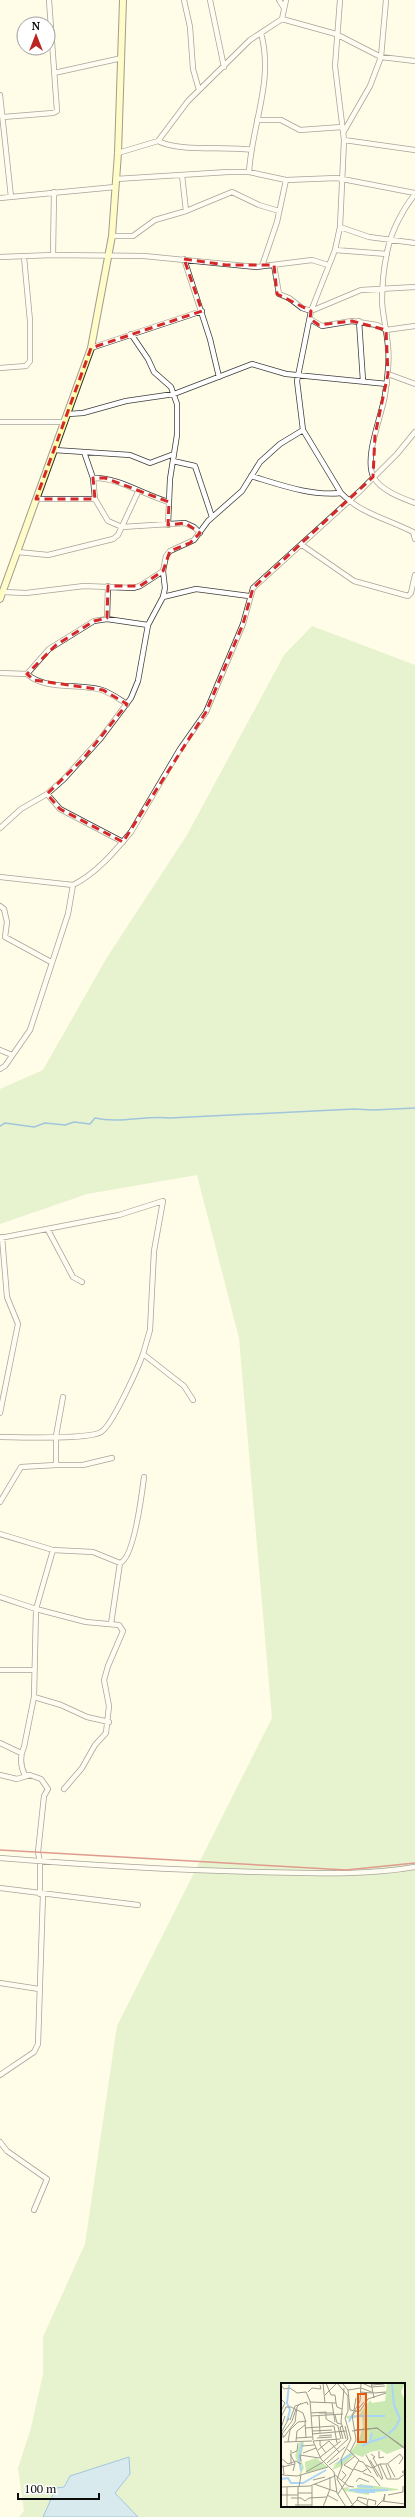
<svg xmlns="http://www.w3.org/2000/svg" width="415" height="2517" font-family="'PT Serif',serif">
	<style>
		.green { fill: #cae8b1; fill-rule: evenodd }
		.water { fill: #abd5f6; stroke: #3284ce }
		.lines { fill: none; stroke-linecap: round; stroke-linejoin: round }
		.stream { stroke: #3284ce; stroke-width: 1.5 }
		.street-casing { stroke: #3d3d3d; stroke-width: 6 }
		.secondary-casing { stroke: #2c2c2c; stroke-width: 8 }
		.street { stroke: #fff; stroke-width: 4.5 }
		.secondary { stroke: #fffca2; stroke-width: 6 }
		.rail { stroke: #b92622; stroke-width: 1.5 }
		.marked { fill: none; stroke: #d62828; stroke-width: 3; stroke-dasharray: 8 5; stroke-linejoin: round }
		.inset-river { fill: none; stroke: #abd5f6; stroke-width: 2 }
		.inset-road { fill: none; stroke: #9d9b8f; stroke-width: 1 }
		.view { fill: #e8590c; fill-opacity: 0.15; stroke: #e8590c; stroke-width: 2 }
		.inset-edge { fill: none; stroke: #0a0a0a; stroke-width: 2 }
	</style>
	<rect width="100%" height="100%" fill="#fffce7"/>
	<path class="green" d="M312 626 415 665V2517H138L115 2493 130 2474 129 2457 70 2476 43 2517H19L24 2511 18 2468 31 2428 43 2374V2337L85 2244 117 2026 272 1718 239 1338 197 1175 87 1194 0 1224V1089L43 1070 106 959 187 835 284 655ZM282 2384H404V2506H282Z"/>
	<path class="water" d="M129 2457 130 2474 115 2493 138 2517H43L56 2488 64 2487 70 2476Z"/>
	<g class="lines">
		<path class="stream" d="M0 1126 5 1123 34 1127 45 1123 65 1125 74 1122 90 1124 95 1118C120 1124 145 1115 170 1118L354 1109 373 1110 415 1108"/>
		<defs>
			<path id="street" d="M184 0 190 27 193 69 199 90
				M210 0 224 67
				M279 0 284 8
				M340 0 335 66 344 140 340 227 335 250 311 311 297 381 303 430 341 493C361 514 388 519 413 532L415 539
				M282 19 336 34 381 57 415 61
				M54 73 122 58
				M0 95 11 197
				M3 117 53 113 57 111 49 0
				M257 120H281L300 130 342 127
				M343 133 370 86 381 57 386 0
				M344 140 415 150
				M158 141C179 152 225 146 252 150
				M118 153 158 141 188 101 250 40 282 19 286 0
				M249 172C252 124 274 81 261 33
				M116 179 228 172H249L286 180 337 178 415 193
				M415 194C403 209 392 230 388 248 384 265 382 285 382 302 383 317 387 332 388 347 390 363 387 379 385 395 382 415 363 459 374 478 382 491 402 498 415 503
				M0 198 115 187
				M186 211 232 192 259 205 279 211
				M340 227 369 237 415 243
				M112 236H133L155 220 186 211 182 175
				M335 250 387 254
				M53 255 144 256 256 267 312 260 328 265
				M0 257 53 255 54 192
				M184 259 210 339 219 377
				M274 265 279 294 289 298 302 308 311 311 361 290 415 287
				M262 266 277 222 286 180
				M310 319 322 326 352 321 377 325 386 330 415 326
				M359 321 363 381
				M131 334 148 359 154 372 171 387 177 404V435L170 479 168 525
				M91 348 202 311
				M0 368 26 366 30 361V321L24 257
				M388 374 415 384
				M68 414 83 413 126 401 174 394 252 364 286 374 387 384
				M0 422H65
				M54 450 130 455 150 463 174 454
				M84 452 93 478 95 499 108 521 122 527 185 523 194 527 200 533
				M173 461 195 466 212 517
				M251 476C281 485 310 496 341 493
				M93 478C118 477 144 495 169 502
				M36 499H95
				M302 545 354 581 408 596 411 593 415 575
				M18 552 48 555 113 539 118 535 138 492
				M3 592 26 593 84 586 133 588 140 586 163 571
				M163 597 196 589 249 596
				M107 619 108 586
				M0 673 27 674 49 649 94 621 107 619 148 625
				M27 674C46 691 79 683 102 690 111 693 119 699 127 704
				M47 794 60 809 123 842
				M0 828 21 809 47 794 64 779 101 738 131 698 138 681 148 625 163 597 165 588 163 571 166 556 170 551 194 540 208 521 242 491 260 462 280 444 303 430
				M0 877 73 885C96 874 115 851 131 832L180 749 206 712 243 624 253 588 360 491 397 454 415 432
				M0 906 4 909 7 922 5 937 51 962
				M0 1050 12 1055
				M0 1069 5 1066 30 1030 68 914 73 885
				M48 1230 73 1277 82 1282
				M0 1238 119 1215 163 1201 154 1251 150 1330 143 1354
				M0 1413 18 1324 7 1297 2 1237
				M0 1437C19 1437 88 1440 101 1432 112 1426 138 1368 143 1354L184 1386 193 1400
				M56 1465H83L112 1458
				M0 1502 21 1467 56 1465V1436L63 1397
				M0 1534 53 1550 93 1552 120 1563C134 1558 142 1493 144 1477
				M0 1597 36 1609 53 1550
				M111 1624 120 1563
				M0 1670H33
				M34 1697 61 1705 87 1717 109 1722
				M0 1743 21 1753
				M0 1775 17 1779 30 1775H25C20 1766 20 1755 24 1747L34 1697 36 1609 86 1622 119 1625 123 1631 108 1666 104 1680 109 1706 106 1733 95 1745 82 1768 64 1789
				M30 1775 41 1779 48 1789 44 1796 38 1852 40 1862V1894
				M0 1858C86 1865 171 1870 258 1872 310 1873 363 1876 415 1867
				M0 1888 138 1905
				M0 1983 39 1989
				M0 2075 34 2052 38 2044 43 1894
				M0 2142 7 2151 47 2179 34 2210"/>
			<path id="secondary" d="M0 599 91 348 112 236 118 153 123 0"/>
		</defs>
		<use href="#street" class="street-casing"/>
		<use href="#secondary" class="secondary-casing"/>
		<use href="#street" class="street"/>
		<use href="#secondary" class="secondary"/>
		<path class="rail" d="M0 1850 346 1870 415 1863"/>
	</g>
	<path d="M0 0H415V2517H0ZM184 259 226 265H274L277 294 311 311 310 319 319 325 352 321 386 330 388 374 375 435 373 477 253 588 243 624 206 712 123 842 60 809 47 794 84 758 127 704 103 690 34 680 27 674 56 645 94 621 107 618 108 586H140L163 571 170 551 190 543 200 533 185 523 168 525 169 502 105 478H93L95 499H36L91 348 202 311Z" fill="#fffce7" fill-opacity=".55" fill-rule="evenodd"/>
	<path class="marked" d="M184 259 226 265H274L277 294 311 311 310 319 319 325 352 321 386 330 388 374 375 435 373 477 253 588 243 624 206 712 123 842 60 809 47 794 84 758 127 704 103 690 34 680 27 674 56 645 94 621 107 618 108 586H140L163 571 170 551 190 543 200 533 185 523 168 525 169 502 105 478H93L95 499H36L91 348 202 311Z"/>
	<g transform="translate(281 2383)">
		<rect width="124" height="124" fill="#fffce7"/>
		<path d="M106 0H124L120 9 124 17V64L106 71 99 67 89 69 81 74 74 71 61 83 51 87 55 81 49 84 69 70 77 59 82 44 81 34 67 36 64 33 78 32 89 17 91 20 104 18ZM19 59H23L20 76 23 85 17 97 20 86 14 73ZM35 75 47 84 25 90 24 79ZM79 101 117 106V107L88 110V112L64 108 62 105 67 104 68 107H107L68 106 76 105Z" fill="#cae8b1"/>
		<path class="inset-river" d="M6 38 9 27 6 20 8 2M68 39 70 34 76 33H104M107 51 114 45 119 36 113 22 111 0M89 59 105 54M81 63 89 59 91 50M57 80 70 71M20 88 18 75 21 60M0 96 7 95 10 100H22L45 87M76 103 92 104M68 107H107M75 109H94"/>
		<path class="inset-road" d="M42 0 44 20M45 0 50 12H54L55 20M56 0 67 13V28L64 35 70 56 60 76 61 83 56 96 73 124M61 0 67 7 80 5 93 10 105 9M81 0 90 4 104 3M90 0 93 15M0 2 3 6 9 5 16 10 25 9 29 18 32 57M91 2 103 1M63 5 60 39 65 56M67 7 69 27 74 28M27 9 31 5 40 6 39 2M79 9 91 10M44 12 55 1M0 16 4 20 0 28M29 19 55 20 56 24 61 26M51 20 54 39M73 27 75 15M74 28H79L87 16 105 10M30 30 45 29V36L57 43 60 56M38 30H52M54 32 56 40 60 41M30 33 62 31M38 33 39 50M71 33 83 19M0 34 5 24H10L22 30 25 39M9 37 14 23 26 19 27 22M24 38 25 55M62 43 59 44 62 56M64 43 67 56M0 45 4 33M24 45 53 43 56 60M74 47 96 45 124 66M31 48 51 47M71 48 96 45 124 65M0 50 8 35M31 51 65 48M38 53 51 52M0 54H3L1 51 11 38 15 26M3 54 14 39 16 24 20 20M15 55 31 54M36 55 51 54M39 57V62L45 70M15 58 16 48 24 42M32 58 59 56M32 58 40 76 53 89 56 110 65 124M48 58 58 69M3 59 31 58M7 59 9 47 17 39 25 38M21 63 33 62M66 66 78 77 69 92M37 67 48 58M98 68V75L103 74M69 69 75 57 71 32 79 18 80 0M11 70 16 68 17 60M22 70 35 65M9 71 14 80 12 88M90 71 94 74 92 75 96 82M85 72 97 94M0 75 7 81 15 78 20 81M89 77 101 97M20 78 19 72 38 75 60 58M78 78 82 79 90 90M42 79 67 56M46 80 64 64M10 81V67M99 81 106 96H117L124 91 121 89 124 87M107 81 114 94M48 82 58 75M85 82 91 85 99 81H106L119 71 122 75 118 81M97 82 102 96M105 82 110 95M1 84 14 81M73 86 81 89 86 86M72 87 63 82 74 73M25 89 42 79M82 90 92 94 99 103M53 91 67 103 73 104M0 92 3 91 2 82M2 92 16 93 47 84M32 97 44 94M61 97 65 92 61 88M75 99 78 95 88 99M33 101 56 109M31 103V124M0 104 29 103 54 93M6 104V124M17 104V124M18 104 20 92M17 110H31M57 111 70 91M0 112H17M46 112 57 118M107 112 122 109V103M10 115H20L24 118 28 115 46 114M76 117 77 114 86 116M102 118 104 111 103 118M14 122H31M86 122 87 116 95 118 94 122M42 124 49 106V94M69 124 76 117 89 124M95 124 101 118 124 121"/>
		<path class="view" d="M77 11H85V59H77Z"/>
		<rect width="124" height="124" class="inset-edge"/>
	</g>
	<g transform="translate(36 36)"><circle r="19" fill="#ffffff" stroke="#9d9d9d"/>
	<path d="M0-3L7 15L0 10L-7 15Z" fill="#b92622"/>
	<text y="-6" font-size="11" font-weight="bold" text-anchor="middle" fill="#0a0a0a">N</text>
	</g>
	<path d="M18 2493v6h81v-6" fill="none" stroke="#0a0a0a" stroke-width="2"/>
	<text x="24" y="2493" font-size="12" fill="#0a0a0a" stroke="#ffffff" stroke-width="3" paint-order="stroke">100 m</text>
</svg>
